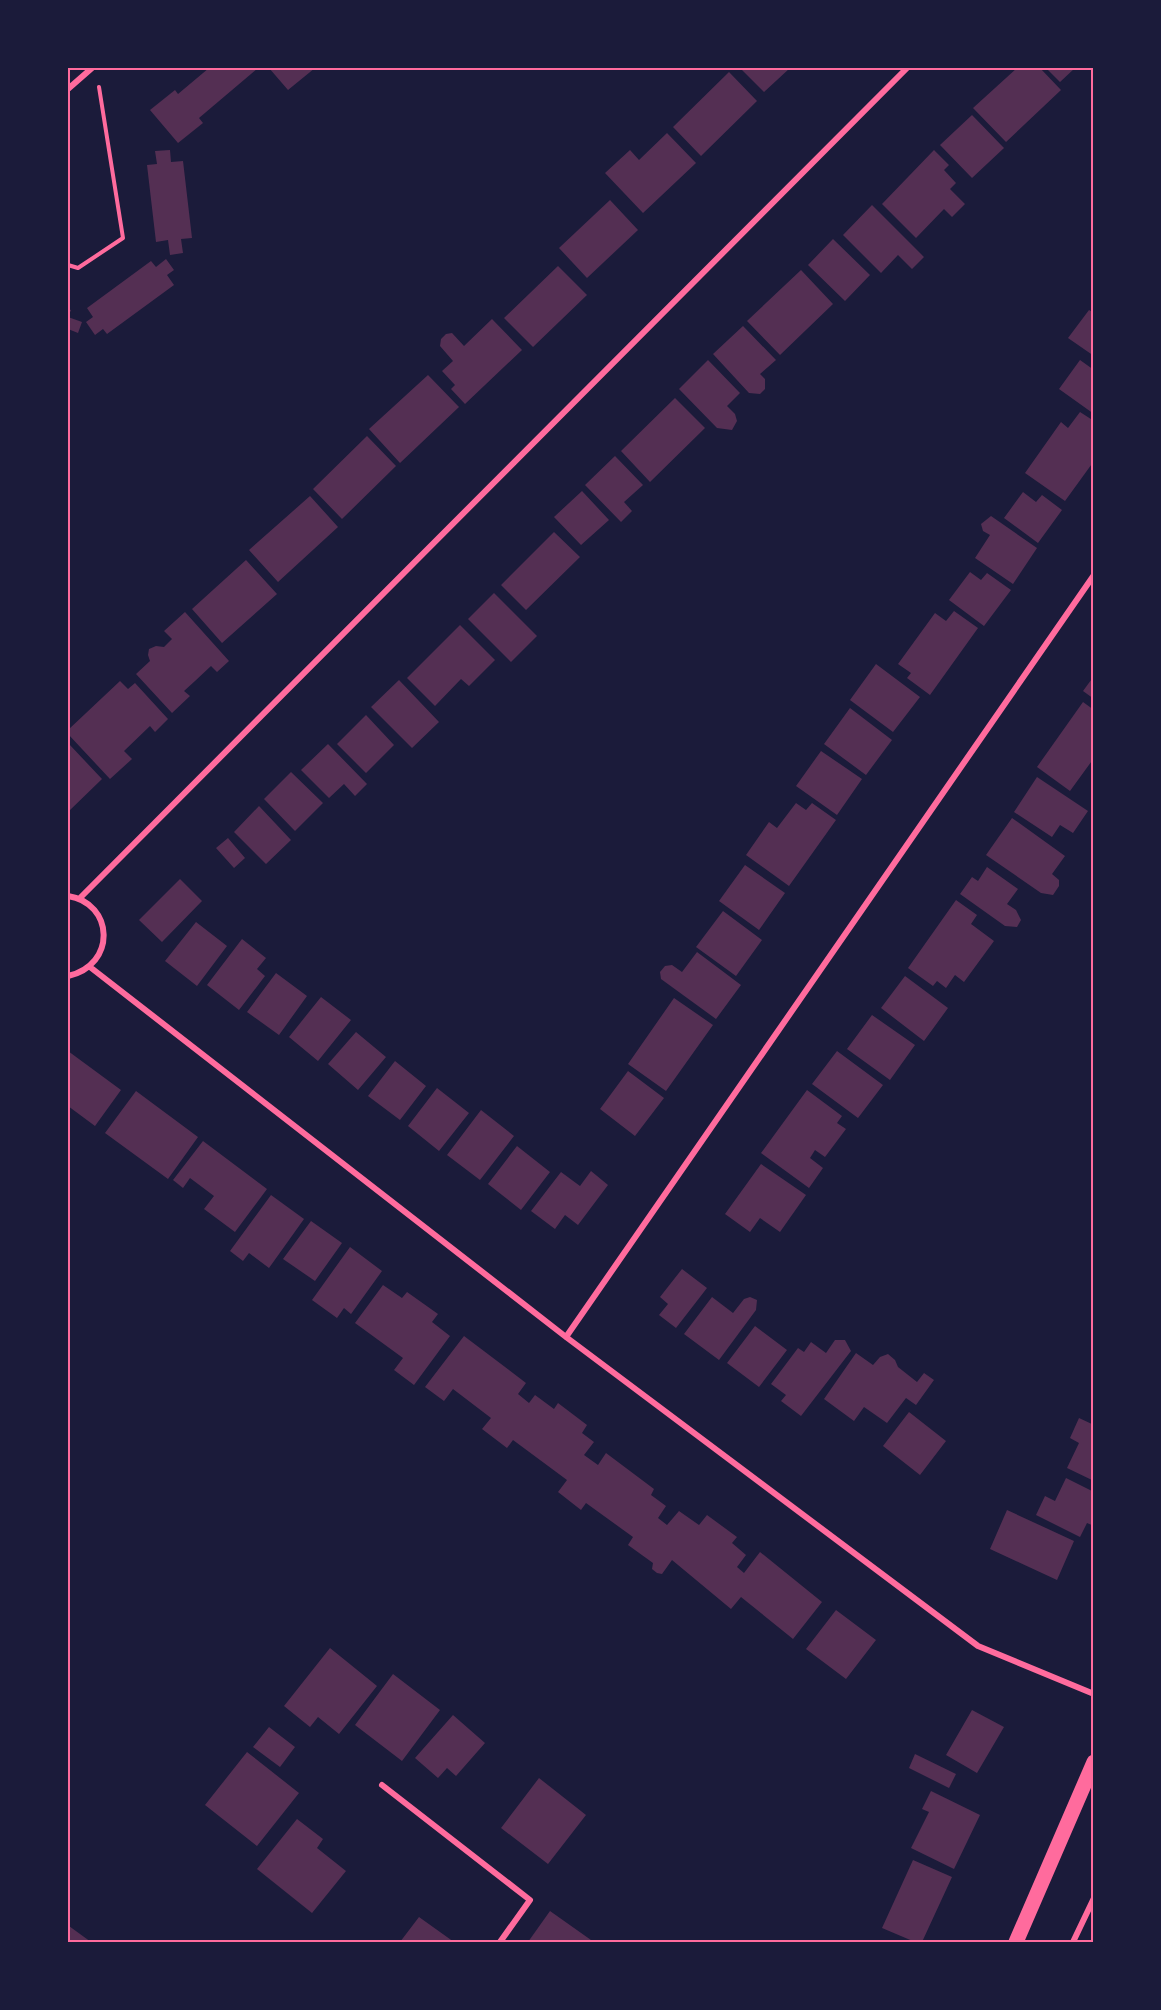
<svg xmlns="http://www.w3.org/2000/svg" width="1161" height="2010" font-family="'Exo 2',sans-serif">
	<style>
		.building { fill: #542f53 }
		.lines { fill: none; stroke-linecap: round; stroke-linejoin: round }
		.path { stroke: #ff6b9d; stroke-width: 4 }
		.minor { stroke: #ff6b9d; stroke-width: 6 }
		.primary { stroke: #ff6b9d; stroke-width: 15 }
		.neatline { fill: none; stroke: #ff6b9d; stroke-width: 2 }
	</style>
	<rect width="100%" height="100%" fill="#1b1b3a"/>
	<path class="building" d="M209 68H258L199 118 203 123 178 143 150 110 175 90 178 94Z
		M269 68H315L288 90Z
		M740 68H790L764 92Z
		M1017 68H1040L1061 90 1006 142 973 108Z
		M1046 68H1075L1060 82Z
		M729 72 757 101 701 156 673 127Z
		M972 115 1004 148 972 178 940 145Z
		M667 133 696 163 643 213 605 173 630 150 639 160Z
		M170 150 171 162 183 161 192 238 181 239 183 253 170 255 168 240 156 242 147 165 157 164 155 151Z
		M934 150 949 165 944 170 956 183 950 189 965 204 952 217 944 209 916 238 882 204Z
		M610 200 638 230 587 278 559 248Z
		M872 205 924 257 912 269 898 255 881 273 843 235Z
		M833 239 870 275 845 301 808 265Z
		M166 259 174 270 167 275 174 285 107 334 103 329 95 335 86 322 93 317 87 308 151 261 156 267Z
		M558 266 587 295 533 347 504 318Z
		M801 270 833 304 780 355 747 321Z
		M68 309 71 310 68 317 82 322 78 333 68 329Z
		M1089 310 1094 313V356L1068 338Z
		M492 319 522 350 465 404 451 389 455 385 442 371 453 361 440 346 441 339 446 334 452 333 464 346Z
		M743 326 776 360 760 374 765 379V389L760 394 749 393 713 354Z
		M708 360 740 393 727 406 735 414 737 421 732 430 717 428 679 389Z
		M1080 360 1094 370V414L1059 389Z
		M428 375 459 407 400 463 369 429Z
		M675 398 705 428 650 482 621 451Z
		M1080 412 1094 421V461L1065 501 1025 473 1061 422 1068 428Z
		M367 436 396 466 342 519 313 489Z
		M615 456 643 485 624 502 632 511 621 522 585 485Z
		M582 491 609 520 581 545 554 517Z
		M1023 492 1036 502 1042 495 1062 510 1038 543 1004 518Z
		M310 496 338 527 278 582 249 550Z
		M991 516 1037 548 1013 584 975 558 990 535 983 531 981 524Z
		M554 532 580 557 526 610 501 585Z
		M246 560 277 594 222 643 192 609Z
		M970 572 981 580 987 573 1011 590 984 626 949 600Z
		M494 593 537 636 511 662 468 619Z
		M954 611 978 628 930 695 907 678 911 673 898 664 935 613 946 621Z
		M185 612 229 661 217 672 211 666 195 681 184 691 190 696 172 713 136 674 150 661 148 655 149 649 156 646 164 647 172 639 164 631Z
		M460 625 495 660 469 686 461 679 435 706 407 678Z
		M876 664 920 697 893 732 850 700Z
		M1094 676V699L1083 691Z
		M399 680 439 722 412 748 371 707Z
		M120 681 128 689 135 683 168 719 155 732 150 726 124 751 132 759 110 779 68 734V730Z
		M1083 702 1094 710V758L1070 791 1037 767Z
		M850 708 892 740 866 775 824 744Z
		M366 715 394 745 366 773 337 744Z
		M69 744 102 779 68 812V746Z
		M328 744 367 784 355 796 344 784 329 798 301 770Z
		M821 751 862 779 837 815 796 786Z
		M291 772 323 803 295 831 264 799Z
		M1037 777 1088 811 1073 833 1060 825 1052 837 1014 812Z
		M796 803 806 810 812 803 836 820 789 886 746 855 769 822 777 828Z
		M259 806 291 840 266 864 234 832Z
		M1012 818 1065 856 1052 874 1059 880V886L1053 895 1041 893 986 855Z
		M228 838 245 858 234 868 216 848Z
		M745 865 785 893 759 930 719 901Z
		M987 867 1018 889 1007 904 1016 910 1021 920 1017 927 1005 926 960 894 972 877 978 881Z
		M180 879 202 901 162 942 139 920Z
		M956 900 977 915 971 924 994 941 964 982 955 975 946 988 937 981 933 986 908 968Z
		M723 911 762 940 736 976 696 947Z
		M196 922 227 946 197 986 165 961Z
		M242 939 266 958 257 969 265 976 239 1010 207 985Z
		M697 952 741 985 716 1019 661 979 660 972 665 966 672 965 682 972Z
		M276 973 307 996 279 1035 247 1012Z
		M905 976 948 1008 924 1041 881 1008Z
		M321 997 351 1020 318 1061 289 1037Z
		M674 998 713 1025 666 1091 628 1064Z
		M872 1015 915 1045 890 1080 847 1049Z
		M356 1032 386 1057 358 1090 328 1064Z
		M68 1051 121 1090 95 1126 68 1106Z
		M837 1051 883 1085 858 1118 812 1084Z
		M395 1061 426 1086 400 1120 368 1096Z
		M628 1071 664 1098 635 1136 600 1109Z
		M437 1088 469 1113 439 1151 408 1126Z
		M807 1090 842 1116 837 1123 846 1129 825 1157 815 1150 810 1158 823 1168 809 1188 761 1153Z
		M136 1091 198 1137 168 1179 105 1133Z
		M481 1110 514 1136 480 1180 447 1155Z
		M203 1141 267 1189 235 1232 204 1209 214 1196 190 1178 183 1188 173 1180Z
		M517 1146 550 1172 521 1210 488 1184Z
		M761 1164 806 1195 780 1232 760 1218 750 1232 725 1214Z
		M591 1171 608 1185 578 1225 565 1215 555 1229 531 1211 561 1172 580 1186Z
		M271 1195 304 1219 269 1268 249 1253 243 1261 230 1251Z
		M311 1221 342 1243 315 1281 283 1259Z
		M350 1247 382 1271 351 1314 344 1308 337 1318 312 1300Z
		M682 1269 707 1288 676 1328 659 1315 668 1304 660 1297Z
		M383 1285 402 1298 407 1292 438 1314 432 1322 450 1336 414 1385 394 1370 403 1358 355 1323Z
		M712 1297 733 1313 744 1299 750 1297 757 1300 756 1310 719 1360 684 1334Z
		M755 1326 787 1350 759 1387 727 1363Z
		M464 1336 526 1383 518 1394 529 1403 535 1395 554 1409 558 1403 587 1425 582 1433 594 1442 584 1455 598 1465 606 1453 654 1489 651 1495 666 1506 658 1518 667 1525 679 1511 699 1525 707 1515 737 1537 732 1543 746 1555 737 1567 744 1573 760 1552 822 1602 793 1639 741 1597 731 1609 672 1560 662 1574 657 1573 652 1569 653 1563 628 1545 633 1537 586 1503 581 1510 558 1492 567 1480 513 1440 507 1448 482 1429 491 1418 453 1389 444 1401 425 1387Z
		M835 1340H845L851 1351 801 1416 781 1401 786 1395 771 1384 798 1348 804 1352 811 1342 826 1353Z
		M856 1353 873 1365 880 1357 888 1354 895 1360 898 1367 917 1382 924 1373 934 1380 916 1405 906 1398 887 1423 864 1407 854 1421 824 1399Z
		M909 1412 946 1441 920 1475 883 1446Z
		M1079 1418 1094 1425V1481L1067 1468 1079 1443 1070 1438Z
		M1066 1478 1094 1492V1526L1087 1523 1080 1537 1036 1515 1045 1496 1055 1501Z
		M1007 1510 1074 1541 1057 1580 990 1549Z
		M836 1610 876 1640 846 1679 806 1649Z
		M330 1648 377 1686 339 1734 318 1717 310 1727 284 1706Z
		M393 1674 440 1710 402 1761 355 1725Z
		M972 1710 1004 1727 977 1773 946 1755Z
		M453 1715 485 1743 456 1776 447 1768 438 1778 415 1758Z
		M269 1727 295 1747 280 1767 253 1747Z
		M247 1752 299 1793 257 1846 205 1805Z
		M915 1754 956 1774 949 1788 909 1768Z
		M539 1778 586 1815 548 1864 501 1828Z
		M931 1791 980 1815 954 1869 911 1848 929 1812 922 1809Z
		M297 1819 323 1839 317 1848 346 1871 312 1913 257 1869Z
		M913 1860 952 1877 922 1942H915L882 1928Z
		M550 1911 591 1940 590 1942H528Z
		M419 1917 454 1942H400Z
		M69 1926 91 1942H68Z"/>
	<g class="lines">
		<path class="path" d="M68 265 78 268 123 238 99 87"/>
		<path class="minor" d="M68 89 92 68
			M68 896C114 903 117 965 68 976
			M80 898 907 68
			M90 967 566 1337 978 1646 1094 1694
			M566 1337 1094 575
			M382 1785 530 1900 500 1942
			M1073 1942 1094 1898"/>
		<path class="primary" d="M1016 1942 1094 1762"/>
	</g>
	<rect width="1161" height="2010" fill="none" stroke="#1b1b3a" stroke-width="138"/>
	<rect x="69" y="69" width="1023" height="1872" class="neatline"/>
</svg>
